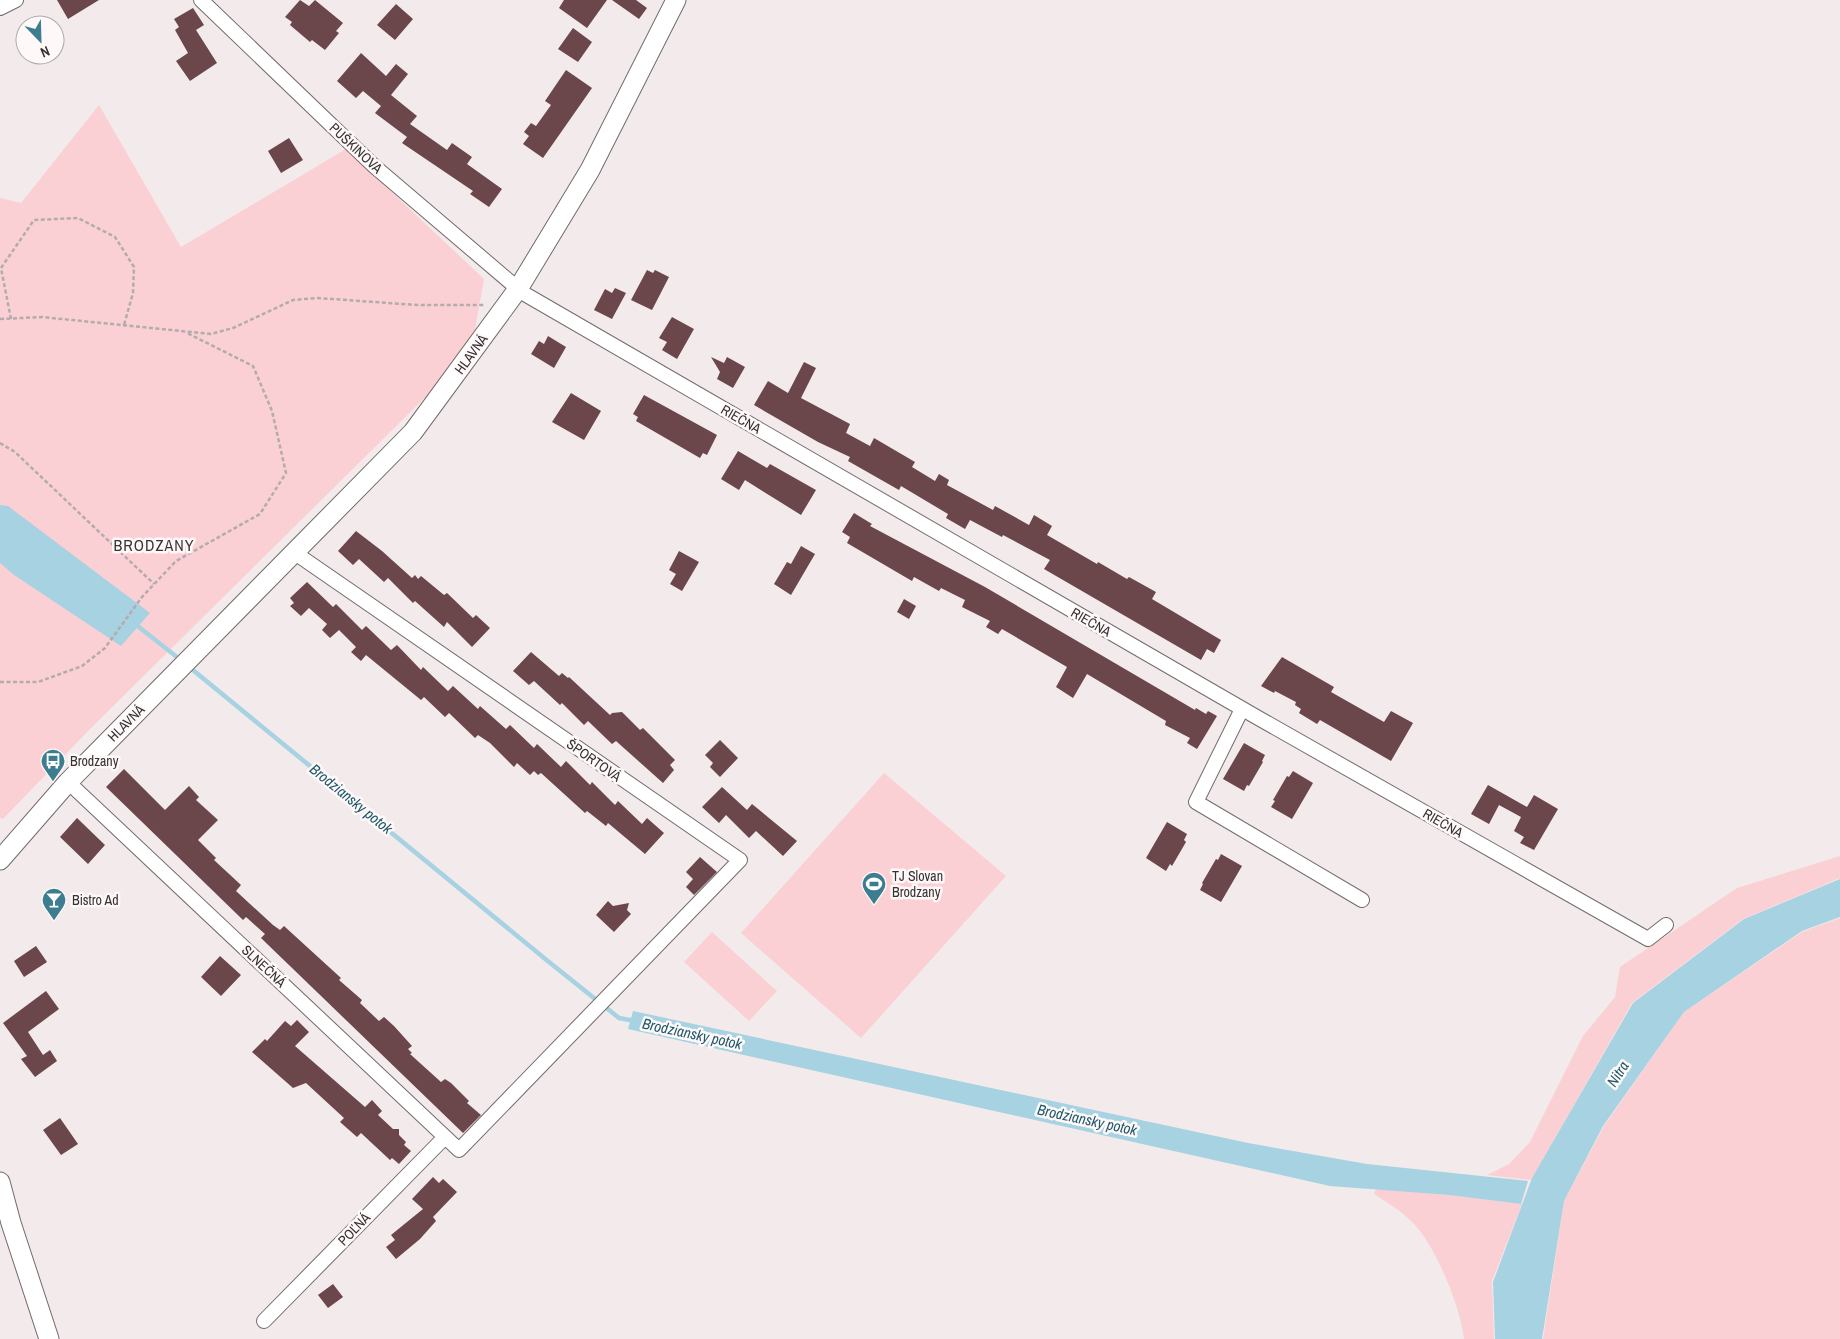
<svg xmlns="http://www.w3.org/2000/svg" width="1840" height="1339" font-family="'Archivo Narrow',sans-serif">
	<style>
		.green { fill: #fbd0d4 }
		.water { fill: #a6d2e1 }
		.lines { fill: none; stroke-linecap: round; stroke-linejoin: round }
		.stream { stroke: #a6d2e1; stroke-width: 4.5 }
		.building { fill: #6b464a }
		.minor-casing { stroke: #726b6b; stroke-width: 16 }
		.secondary-casing { stroke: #726b6b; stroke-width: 21 }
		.path { stroke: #b3abac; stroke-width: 2.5; stroke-dasharray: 4 2.5; stroke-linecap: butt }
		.minor { stroke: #fff; stroke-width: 14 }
		.secondary { stroke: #fff; stroke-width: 19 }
		.labels { text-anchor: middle; stroke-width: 5; stroke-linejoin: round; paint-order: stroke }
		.street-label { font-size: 14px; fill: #363233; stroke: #fef8f9 }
		.poi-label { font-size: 14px; fill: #363233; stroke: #fef8f9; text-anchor: start }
		.water-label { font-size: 15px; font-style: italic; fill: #1f5969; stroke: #fef8f9 }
		.quarter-label { font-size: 16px; letter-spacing: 1px; fill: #3b3535; stroke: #fef8f9 }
	</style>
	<rect width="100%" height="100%" fill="#f3eaeb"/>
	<path class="green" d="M99 105 181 247 346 149 484 279 471 352 90 729 3 819 0 818V198L21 203Z
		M884 773 1006 876 861 1038 741 933Z
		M1840 856V878L1743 919 1632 1003 1531 1180 1487 1175 1509 1164 1530 1142 1583 1036 1615 997 1620 967 1737 888Z
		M1840 918V1339H1543L1564 1201 1604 1126 1684 1012 1802 932Z
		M712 932 777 991 749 1021 684 962Z
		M1376 1189 1449 1195 1522 1204 1492 1281 1494 1339H1464C1461 1308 1436 1247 1414 1224 1403 1212 1388 1203 1374 1194Z"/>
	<path class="water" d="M0 505 8 506 150 613 121 646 14 575 0 563Z
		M1840 879V917L1802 931 1684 1012 1603 1126 1564 1201 1542 1339H1495L1493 1282 1532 1178 1633 1003 1744 919Z
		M633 1011 1248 1143 1367 1164 1528 1181 1521 1204 1449 1195 1330 1186 628 1029Z"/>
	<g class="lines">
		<path class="stream" d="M135 624 182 661
			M188 666 549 962 619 1018 635 1021"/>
	</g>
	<path class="building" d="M57 0H99L68 19Z
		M300 0 309 6 315 0 343 23 336 31 339 33 325 50 312 40 310 42 290 25 292 22 285 17Z
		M564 0H607L587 28 559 8Z
		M612 0H636L647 8 639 19Z
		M396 4 413 19 395 40 377 25Z
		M193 8 204 25 196 30 217 63 190 81 176 61 188 53 175 30 179 27 174 19Z
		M573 28 592 42 578 62 558 49Z
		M361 53 386 76 396 64 408 74 391 95 417 116 410 124 447 150 452 143 472 157 467 164 502 189 489 207 470 194 473 191 402 143 407 137 375 113 381 106 363 91 356 98 337 81Z
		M566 70 592 88 543 158 523 144 529 136 524 132 531 123 536 126 551 105 545 101Z
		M289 138 303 160 281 173 268 151Z
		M647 270 653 273 655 270 669 277 652 310 631 300Z
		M615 288 626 293 612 319 594 310 605 289 612 293Z
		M672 317 694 329 677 359 662 350 667 342 659 338Z
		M548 336 566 347 554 368 531 354 539 341 544 344Z
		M711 357 724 363 727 357 745 367 733 388 717 379 720 372Z
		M804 362 816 368 801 398 850 424 846 433 870 446 874 438 915 462 912 467 935 481 939 474 949 480 947 485 993 510 995 506 1029 525 1034 515 1052 526 1047 535 1097 564 1098 562 1127 579 1129 577 1156 592 1152 599 1221 640 1214 653 1207 649 1201 660 1044 569 1050 560 1003 535 1002 537 970 520 965 529 946 518 948 514 901 486 899 490 848 461 850 457 818 442 754 405 768 381 788 393Z
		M571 393 601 411 584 440 552 422Z
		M644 395 717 435 707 455 703 453 700 458 636 421 638 417 633 414Z
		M738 451 767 468 770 464 816 490 801 515 745 480 739 490 721 479Z
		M854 513 872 524 870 526 985 587 1195 710 1196 708 1206 714 1208 711 1217 716 1197 749 1187 743 1190 738 1165 725 1166 721 1087 674 1073 698 1056 687 1067 667 1002 629 998 634 986 627 990 621 962 607 965 600 941 588 939 591 914 577 912 581 847 543 850 537 842 532Z
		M356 531 382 551 412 578 415 575 418 579 421 576 444 595 447 593 473 618 476 615 490 628 472 647 447 622 444 627 415 601 413 603 388 578 384 582 359 559 353 565 338 551Z
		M801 546 815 554 791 595 774 584 787 562 791 564Z
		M679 551 699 562 682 591 670 584 676 574 669 570Z
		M307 582 333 607 336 604 362 630 366 626 391 650 397 645 421 670 423 667 448 691 453 686 478 709 480 706 506 729 510 725 534 748 537 744 561 767 566 761 590 785 592 782 615 805 618 801 642 824 647 818 664 833 645 854 608 823 606 826 587 811 585 813 541 773 538 775 534 771 530 775 517 763 514 767 490 743 478 735 475 738 449 713 445 717 424 697 421 700 366 655 361 661 351 652 356 647 339 630 330 638 322 630 327 624 309 608 301 616 290 606 294 603 290 598Z
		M904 599 916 606 909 619 897 612Z
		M531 652 559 676 562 673 568 678 569 677 610 715 612 713 622 712 640 730 643 728 675 760 670 765 674 770 663 783 616 741 612 744 588 721 584 725 562 703 560 705 534 681 529 685 513 671Z
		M1282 657 1334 687 1331 692 1384 722 1391 711 1413 723 1391 761 1320 720 1317 724 1299 713 1301 709 1295 705 1296 702 1275 691 1274 693 1261 686Z
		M720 740 738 758 720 777 710 767 713 763 705 755Z
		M1244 743 1265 755 1262 761 1263 762 1249 786 1247 785 1244 791 1223 779Z
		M124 769 165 810 189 786 199 797 196 800 218 820 198 840 216 858 214 860 241 885 236 891 273 925 280 930 284 926 341 978 339 980 362 1000 360 1003 379 1021 384 1017 394 1026 412 1046 408 1049 412 1053 410 1054 441 1082 445 1079 451 1083 469 1101 467 1103 481 1115 463 1133 261 938 265 934 246 917 243 920 106 787Z
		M1293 771 1313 783 1292 819 1271 807 1275 801 1273 800 1287 776 1289 777Z
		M1488 785 1527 807 1534 795 1558 809 1534 850 1520 843 1524 837 1514 831 1521 817 1499 805 1489 824 1471 814Z
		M722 787 747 810 752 804 797 841 783 856 756 831 749 838 726 815 719 823 702 807Z
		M77 818 105 845 88 864 60 837Z
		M1167 822 1187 834 1184 840 1186 842 1172 866 1170 864 1166 871 1146 858Z
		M1221 854 1242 866 1221 902 1200 890 1203 884 1202 883 1216 859 1218 860Z
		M700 857 717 872 694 895 686 887 693 879 686 872Z
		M608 901 613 906 629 903 627 910 631 914 614 932 596 915Z
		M36 946 47 962 24 977 14 961Z
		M220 956 241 975 221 996 201 977Z
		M46 991 59 1009 28 1032 43 1055 50 1050 57 1061 35 1077 21 1059 27 1056 3 1023Z
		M297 1020 309 1032 295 1046 365 1107 372 1100 382 1111 378 1115 393 1129H399V1135L406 1142 404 1145 411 1151 399 1164 392 1158 390 1160 361 1133 357 1137 340 1122 344 1118 306 1083 293 1088 252 1052 265 1039 267 1041 285 1021 291 1026Z
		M60 1118 78 1144 61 1155 43 1130Z
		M433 1177 439 1183 443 1179 457 1192 433 1217 436 1221 420 1239 396 1259 386 1247 395 1240 391 1235 423 1209 412 1199Z
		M333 1284 343 1297 328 1308 318 1295Z"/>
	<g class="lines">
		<defs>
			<path id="minor" d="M201 0 374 166 523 293 1260 719 1648 939 1666 925
				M0 8 16 0
				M1242 709 1196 802 1362 900
				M68 782 459 1150 740 860 295 553
				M264 1321 445 1137"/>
			<path id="secondary" d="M0 860 68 782 413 432 518 289 590 170 676 0
				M0 1182 11 1223 49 1339"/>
		</defs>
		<use href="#minor" class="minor-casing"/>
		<use href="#secondary" class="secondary-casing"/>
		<path class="path" d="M0 319 42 317 211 334 233 328 293 300 318 298 417 305H485
			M11 319 1 268 34 220 78 218 115 237 134 267 133 293 124 325
			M0 443 15 452 154 584
			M0 682H38L82 666 105 648 142 597 176 561 260 514 286 473 272 411 253 366 187 333"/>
		<use href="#minor" class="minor"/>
		<use href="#secondary" class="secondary"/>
	</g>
	<defs>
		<symbol id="bus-pin" viewBox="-11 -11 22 30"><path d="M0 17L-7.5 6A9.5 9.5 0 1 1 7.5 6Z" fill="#3c7d90" stroke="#fef8f9"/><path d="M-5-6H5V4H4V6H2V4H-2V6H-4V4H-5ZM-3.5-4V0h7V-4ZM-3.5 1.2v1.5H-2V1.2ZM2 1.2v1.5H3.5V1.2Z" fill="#fff"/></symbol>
		<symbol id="stadium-pin" viewBox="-11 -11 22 30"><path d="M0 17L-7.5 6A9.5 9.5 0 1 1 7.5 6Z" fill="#3c7d90" stroke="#fef8f9"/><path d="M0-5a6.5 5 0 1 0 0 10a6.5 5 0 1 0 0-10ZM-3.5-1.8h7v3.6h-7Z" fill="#fff"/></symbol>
		<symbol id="bar-pin" viewBox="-11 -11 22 30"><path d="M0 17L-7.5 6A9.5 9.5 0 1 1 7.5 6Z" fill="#3c7d90" stroke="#fef8f9"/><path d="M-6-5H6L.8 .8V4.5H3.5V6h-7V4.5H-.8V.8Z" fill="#fff"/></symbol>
	</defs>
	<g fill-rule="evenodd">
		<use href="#bus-pin" x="39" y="747" width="28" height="38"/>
		<use href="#stadium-pin" x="860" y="870" width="28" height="38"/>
		<use href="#bar-pin" x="40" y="886" width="28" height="38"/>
	</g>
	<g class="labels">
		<g class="street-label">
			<text transform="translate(356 148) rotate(43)" y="5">PUŠKINOVA</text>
			<text transform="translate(471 354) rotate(-54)" y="5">HLAVNÁ</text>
			<text transform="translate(741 419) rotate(30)" y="5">RIEČNA</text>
			<text transform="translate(1091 622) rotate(30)" y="5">RIEČNA</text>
			<text transform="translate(126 723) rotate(-45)" y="5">HLAVNÁ</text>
			<text transform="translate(594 760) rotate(35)" y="5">ŠPORTOVÁ</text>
			<text transform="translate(1443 823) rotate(30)" y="5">RIEČNA</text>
			<text transform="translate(264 966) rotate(43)" y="5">SLNEČNÁ</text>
			<text transform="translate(354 1229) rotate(-46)" y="5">POĽNÁ</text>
		</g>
		<g class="poi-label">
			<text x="70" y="766">Brodzany</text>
			<text x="892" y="881">TJ Slovan<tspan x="892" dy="16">Brodzany</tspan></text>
			<text x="72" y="905">Bistro Ad</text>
		</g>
		<g class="water-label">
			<text transform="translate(351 799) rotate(39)" y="5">Brodziansky potok</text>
			<text transform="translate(692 1034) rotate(12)" y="5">Brodziansky potok</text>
			<text transform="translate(1618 1074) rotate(-57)" y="5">Nitra</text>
			<text transform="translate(1087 1120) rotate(12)" y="5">Brodziansky potok</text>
		</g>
		<g class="quarter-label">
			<text x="154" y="551">BRODZANY</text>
		</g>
	</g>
	<g transform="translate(40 40) rotate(157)"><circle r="24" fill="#fef8f9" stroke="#aea9aa"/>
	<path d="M0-4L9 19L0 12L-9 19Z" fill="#3c7d90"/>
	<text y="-8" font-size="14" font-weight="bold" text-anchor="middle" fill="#363233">N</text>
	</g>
</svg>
